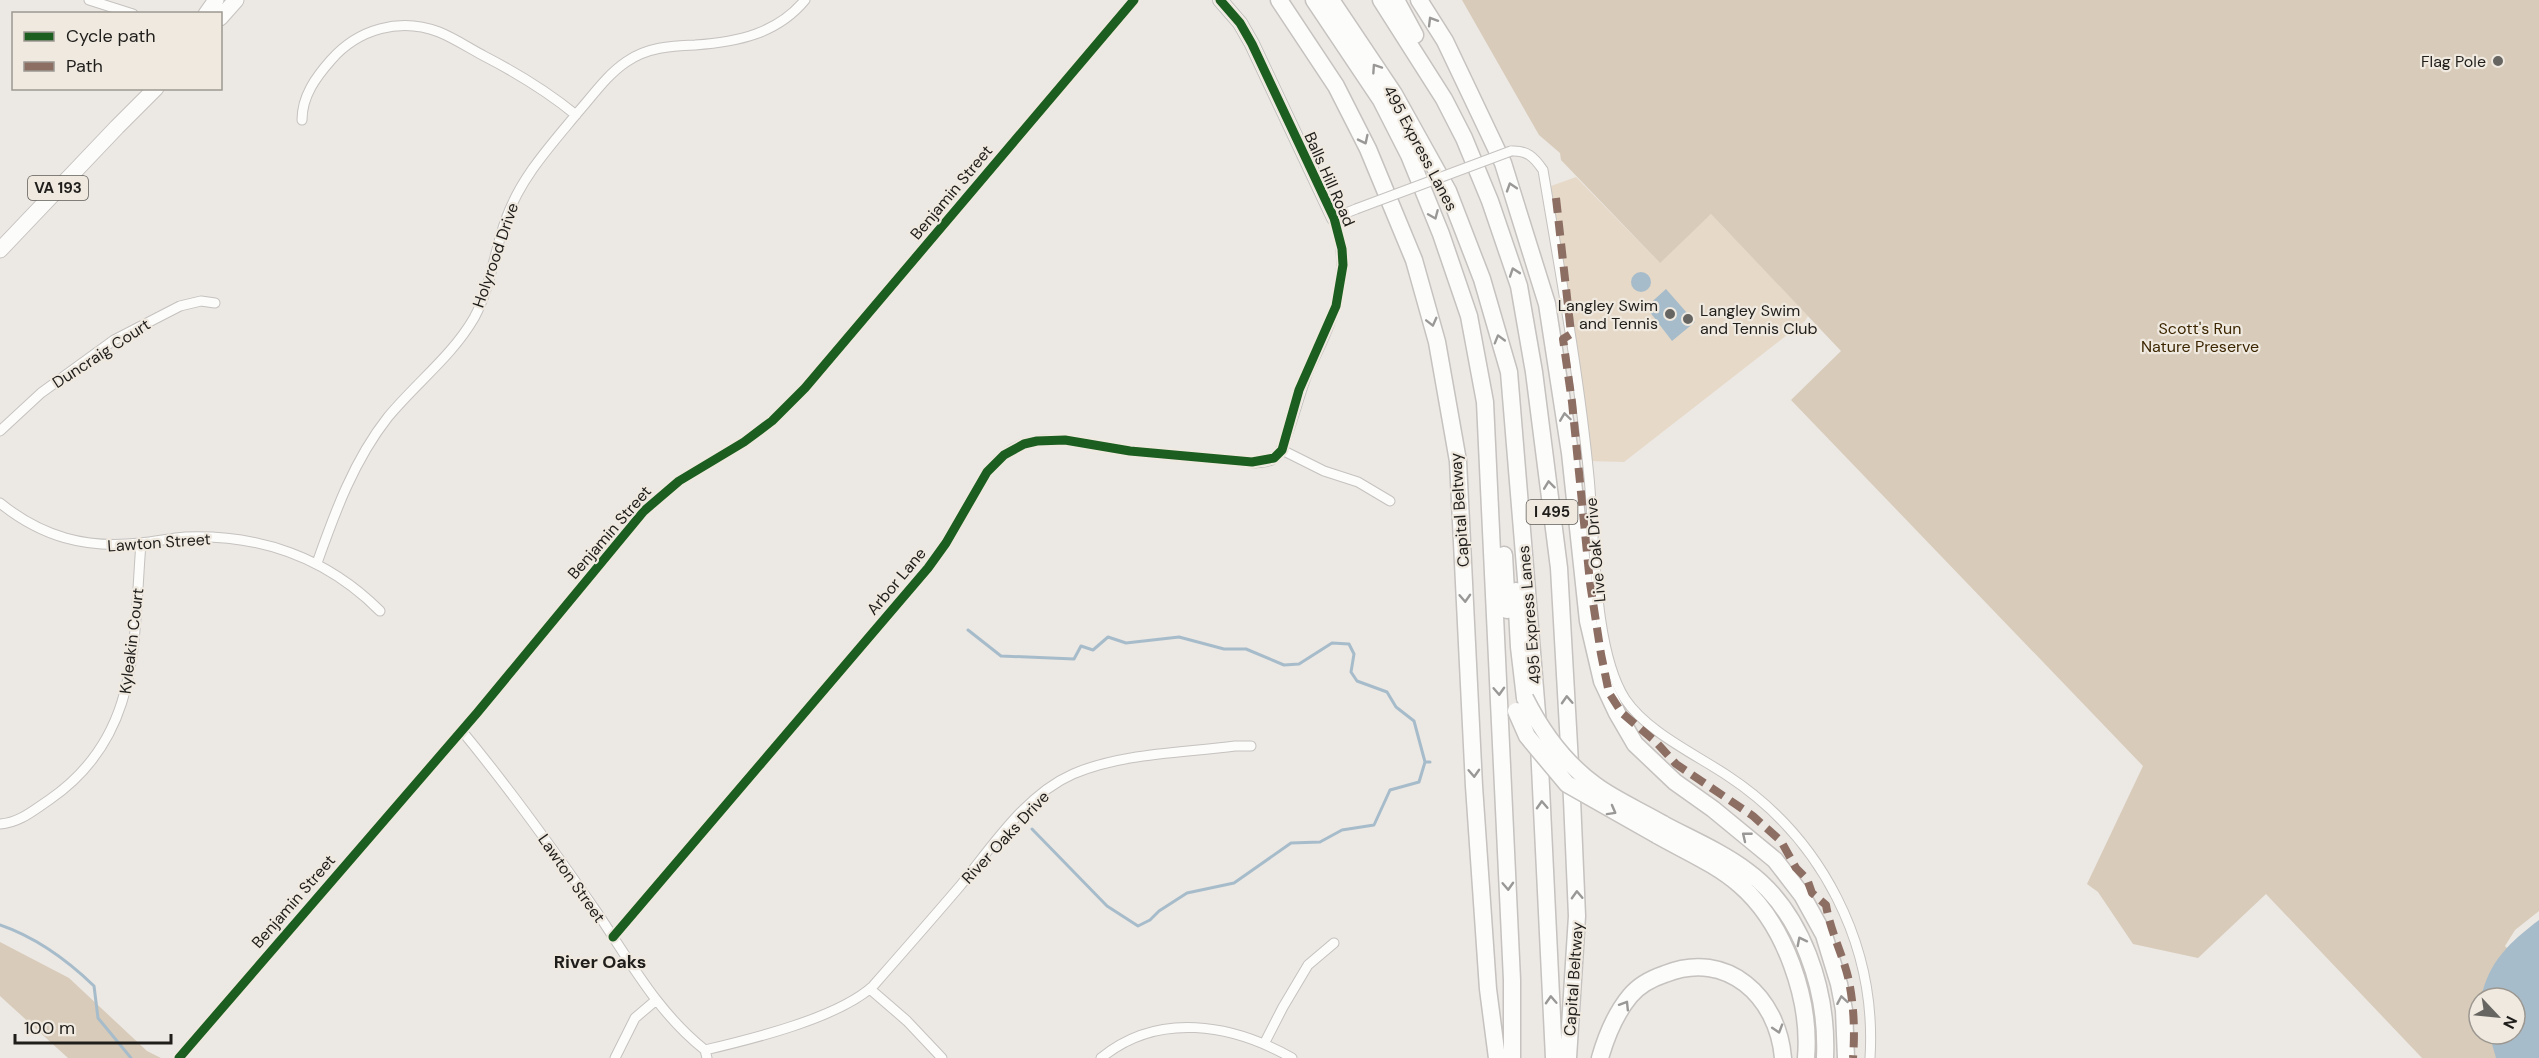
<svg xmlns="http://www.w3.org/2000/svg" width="2539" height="1058" font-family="'DM Sans',sans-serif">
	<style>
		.green { fill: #e6d9c8 }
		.forest { fill: #d8cbb9 }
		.water { fill: #a7bcca }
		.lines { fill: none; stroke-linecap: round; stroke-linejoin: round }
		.stream { stroke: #a7bcca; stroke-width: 3 }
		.street-casing { stroke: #c5c2bf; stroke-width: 11 }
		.secondary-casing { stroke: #c5c2bf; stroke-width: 16 }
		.primary-casing { stroke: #c5c2bf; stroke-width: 17 }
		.highway-casing { stroke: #c5c2bf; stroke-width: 19 }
		.street { stroke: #fcfcfb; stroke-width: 9 }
		.secondary { stroke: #fcfcfb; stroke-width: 14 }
		.primary { stroke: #fcfcfb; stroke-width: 15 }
		.highway { stroke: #fcfcfb; stroke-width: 16 }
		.street-bridge-casing { stroke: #c5c2bf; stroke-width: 11; stroke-linecap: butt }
		.highway-bridge-casing { stroke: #c5c2bf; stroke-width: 19; stroke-linecap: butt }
		.street-bridge { stroke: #fcfcfb; stroke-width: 9 }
		.highway-bridge { stroke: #fcfcfb; stroke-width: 16 }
		.quiet { stroke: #8d6e63; stroke-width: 8; stroke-dasharray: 15 8; stroke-linecap: butt }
		.cycleway-casing { stroke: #efe9e0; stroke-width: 13 }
		.cycleway { stroke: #1b5e20; stroke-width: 9 }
		.oneway { stroke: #999896 }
		.poi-dot { fill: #676561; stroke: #efe9e0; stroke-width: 2 }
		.labels { text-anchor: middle; stroke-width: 4.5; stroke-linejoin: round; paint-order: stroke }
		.shield { fill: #efe9e0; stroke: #5e5b56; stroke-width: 1.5 }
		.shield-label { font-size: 15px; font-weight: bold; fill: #201e1b }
		.poi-label { font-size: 16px; fill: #201e1b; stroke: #efe9e0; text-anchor: end }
		.street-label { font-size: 16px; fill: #201e1b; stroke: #efe9e0 }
		.park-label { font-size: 16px; fill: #3c2600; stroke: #efe9e0 }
		.neighbourhood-label { font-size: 18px; font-weight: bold; fill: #201e1b; stroke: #efe9e0 }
	</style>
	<rect width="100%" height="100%" fill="#ece8e4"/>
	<path class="green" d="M1576 177 1659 262 1711 214 1808 316 1805 321 1624 462 1588 461 1551 186Z"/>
	<path class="forest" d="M1462 0H2539V911L2515 930 2505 946 2520 961 2506 998H2479V1034H2515L2539 1058H2422L2266 894 2198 958 2133 944 2098 892 2087 884 2143 766 1791 400 1841 351 1711 214 1660 263 1561 160 1560 153 1539 135Z
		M0 942 69 978 147 1051 161 1058H68L0 996Z"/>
	<path class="water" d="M1631 282a10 10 0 1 1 20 0a10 10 0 1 1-20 0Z
		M1666 289 1695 322 1672 341 1646 307Z
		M2539 920V1058H2496L2489 1034H2515V998H2481C2489 961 2510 942 2539 920Z"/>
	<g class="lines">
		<path class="stream" d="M968 630 1001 656 1074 659 1081 646 1093 650 1108 637 1126 643 1179 637 1224 649H1246L1284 665 1299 664 1332 643 1349 644 1354 654 1351 672 1357 681 1387 692 1396 707 1414 721 1425 762H1430
			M1032 829 1107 906 1138 926 1150 920 1159 911 1187 893 1234 883 1291 843 1320 842 1342 830 1374 825 1390 790 1419 782 1425 762
			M0 925C35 937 67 960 94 986L98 1018 131 1058"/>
		<defs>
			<path id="street" d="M89 0 133 14
				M302 120C302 96 316 77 331 60 358 29 400 17 439 32 454 38 469 48 484 56 517 73 547 91 576 115
				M1511 151C1527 150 1534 157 1543 170 1560 272 1579 374 1589 477 1595 538 1593 649 1625 699 1647 732 1695 754 1728 776 1822 838 1877 945 1870 1058
				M0 431 41 393 114 340 180 306 201 301 215 303
				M1282 450 1324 471 1358 482 1390 501
				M0 503C42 537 86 549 140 543 155 542 170 538 185 537 260 534 327 558 380 611
				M317 563C335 512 354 460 388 417 416 383 452 356 474 318 491 287 494 252 506 219 521 177 551 145 579 111 594 94 607 75 626 62 647 47 671 46 695 45 737 42 777 34 805 0
				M462 731C509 788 553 849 596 911 630 961 657 1012 705 1050L707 1058
				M0 824C19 823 34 810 49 800 141 737 133 643 141 543
				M613 937 928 568C940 551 952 534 963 515 978 488 990 456 1023 444 1057 432 1096 447 1131 451 1162 455 1194 457 1226 460 1240 461 1263 467 1275 458 1287 449 1301 384 1311 365 1336 316 1352 272 1334 218L1356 209
				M870 989 907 1021 942 1058
				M1264 1044 1283 1007 1308 965 1334 943
				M705 1050C752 1039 838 1018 873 986 902 953 931 920 960 886 992 847 1025 795 1073 774 1122 753 1182 753 1235 746H1251
				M179 1058 477 713 644 511 679 481 744 442 772 421 805 388 1134 0
				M615 1058 635 1018 655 1001
				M1101 1058C1158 1011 1232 1024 1292 1058"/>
			<path id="secondary" d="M1220 0 1240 23 1252 44 1334 218"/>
			<path id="primary" d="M206 14 216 0
				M220 18 236 0
				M0 250 117 127 156 88"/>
			<path id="highway" d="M1279 0 1336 86 1368 149 1414 260 1437 342 1458 461 1474 786 1488 989 1497 1058
				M1314 0 1381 100 1409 155 1441 234 1469 316 1485 402 1512 980V1058
				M1331 0 1394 94 1448 191 1482 279 1509 372 1538 725 1554 1058
				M1381 0 1444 99 1464 138 1490 201 1519 286 1534 372 1559 568 1572 799 1577 916 1568 1058
				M1396 0 1415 35
				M1419 0 1445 41 1503 163 1547 304 1570 453 1588 621 1602 681 1617 713 1635 744 1675 782 1713 809 1775 860 1802 895 1824 935 1839 984 1844 1010 1846 1058
				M1504 555 1507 610
				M1516 591 1519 647 1525 698
				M1663 824C1691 839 1722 852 1747 871 1803 912 1828 991 1825 1058
				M1657 835C1685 851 1716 864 1740 885 1785 924 1811 1000 1806 1058
				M1600 1058C1606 1037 1616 1013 1630 996 1639 985 1653 978 1665 974 1727 949 1778 997 1783 1058"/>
		</defs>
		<use href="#street" class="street-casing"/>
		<use href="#secondary" class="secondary-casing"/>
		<use href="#primary" class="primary-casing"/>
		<use href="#highway" class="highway-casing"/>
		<use href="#street" class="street"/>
		<use href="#secondary" class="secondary"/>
		<use href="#primary" class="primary"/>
		<use href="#highway" class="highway"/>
		<defs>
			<path id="street-bridge" d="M1356 209 1511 151"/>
			<path id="highway-bridge" d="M1525 698C1541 730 1565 763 1595 785 1615 800 1641 811 1663 824
				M1516 711 1527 736 1567 784 1657 835"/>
		</defs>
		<use href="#street-bridge" class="street-bridge-casing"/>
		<use href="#highway-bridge" class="highway-bridge-casing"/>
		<use href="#street-bridge" class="street-bridge"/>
		<use href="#highway-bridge" class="highway-bridge"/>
		<path class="quiet" d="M1556 198 1570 324 1571 334 1563 339 1572 402 1590 583 1601 654 1609 693 1622 713 1656 742 1676 764 1753 816 1781 841 1796 868 1807 879 1812 893 1826 905C1830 930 1842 953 1848 977 1854 1004 1855 1031 1853 1058"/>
		<defs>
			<path id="cycleway" d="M613 937 928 568 946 543 987 472 1004 455 1024 444 1037 441 1065 440 1130 451 1252 462 1274 458 1282 450 1299 390 1336 306 1343 265 1342 249 1334 218 1252 44 1240 23 1220 0
				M179 1058 477 713 644 511 679 481 744 442 772 421 805 388 1134 0"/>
		</defs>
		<use href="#cycleway" class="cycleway-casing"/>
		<use href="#cycleway" class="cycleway"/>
	</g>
	<defs><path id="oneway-chevron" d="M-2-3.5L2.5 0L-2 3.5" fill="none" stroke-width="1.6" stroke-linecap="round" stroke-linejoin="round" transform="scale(1.5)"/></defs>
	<g class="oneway">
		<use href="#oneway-chevron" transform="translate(1432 21) rotate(-121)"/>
		<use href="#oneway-chevron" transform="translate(1376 68) rotate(-124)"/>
		<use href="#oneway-chevron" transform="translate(1364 140) rotate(64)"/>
		<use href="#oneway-chevron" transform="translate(1511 187) rotate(-108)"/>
		<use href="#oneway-chevron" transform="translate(1434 215) rotate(67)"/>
		<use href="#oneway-chevron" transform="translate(1514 272) rotate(-109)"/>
		<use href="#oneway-chevron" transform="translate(1432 322) rotate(76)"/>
		<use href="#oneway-chevron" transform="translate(1499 339) rotate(-106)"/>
		<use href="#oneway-chevron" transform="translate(1565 417) rotate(-98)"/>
		<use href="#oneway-chevron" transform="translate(1549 485) rotate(-97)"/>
		<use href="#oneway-chevron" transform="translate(1465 598) rotate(87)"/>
		<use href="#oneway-chevron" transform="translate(1499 691) rotate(87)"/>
		<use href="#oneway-chevron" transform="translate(1567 700) rotate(-93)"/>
		<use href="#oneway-chevron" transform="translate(1474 773) rotate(87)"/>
		<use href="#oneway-chevron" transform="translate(1542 805) rotate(-93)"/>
		<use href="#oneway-chevron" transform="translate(1612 811) rotate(29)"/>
		<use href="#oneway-chevron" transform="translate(1746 836) rotate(-141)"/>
		<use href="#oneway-chevron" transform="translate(1508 886) rotate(87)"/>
		<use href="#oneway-chevron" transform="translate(1577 895) rotate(-92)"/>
		<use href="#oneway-chevron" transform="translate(1801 941) rotate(-117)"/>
		<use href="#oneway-chevron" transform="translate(1551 1000) rotate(-93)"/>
		<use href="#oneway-chevron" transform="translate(1842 1000) rotate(-100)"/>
		<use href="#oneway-chevron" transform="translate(1625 1005) rotate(-58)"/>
		<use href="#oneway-chevron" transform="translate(1778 1029) rotate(73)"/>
	</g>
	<g class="poi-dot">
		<circle cx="2498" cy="61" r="6"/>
		<circle cx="1670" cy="314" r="6"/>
		<circle cx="1688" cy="319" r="6"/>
	</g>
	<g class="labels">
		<g class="shield">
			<rect x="28" y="176" width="60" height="24" rx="4.5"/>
			<rect x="1526.5" y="500" width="51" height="24" rx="4.5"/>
		</g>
		<g class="shield-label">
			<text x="58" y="193">VA 193</text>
			<text x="1552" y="517">I 495</text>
		</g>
		<g class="poi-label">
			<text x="2486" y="67">Flag Pole</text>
			<text x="1658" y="311">Langley Swim<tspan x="1658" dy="18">and Tennis</tspan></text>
			<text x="1700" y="316" text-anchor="start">Langley Swim<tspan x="1700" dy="18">and Tennis Club</tspan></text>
		</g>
		<g class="street-label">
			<text transform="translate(1421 148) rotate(62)" y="6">495 Express Lanes</text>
			<text transform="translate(1330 179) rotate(66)" y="6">Balls Hill Road</text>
			<text transform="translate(951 192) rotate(-50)" y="6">Benjamin Street</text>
			<text transform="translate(495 255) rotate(-71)" y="6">Holyrood Drive</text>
			<text transform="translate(101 353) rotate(-33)" y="6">Duncraig Court</text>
			<text transform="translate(1459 510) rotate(-94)" y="6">Capital Beltway</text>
			<text transform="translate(609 532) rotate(-49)" y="6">Benjamin Street</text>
			<text transform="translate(159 542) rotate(-4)" y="6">Lawton Street</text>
			<text transform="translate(1595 550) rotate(-95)" y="6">Live Oak Drive</text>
			<text transform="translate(896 581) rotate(-50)" y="6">Arbor Lane</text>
			<text transform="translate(1529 615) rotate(-95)" y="6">495 Express Lanes</text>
			<text transform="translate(131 641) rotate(-83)" y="6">Kyleakin Court</text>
			<text transform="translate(1005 837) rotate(-47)" y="6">River Oaks Drive</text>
			<text transform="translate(572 878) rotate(55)" y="6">Lawton Street</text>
			<text transform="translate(293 901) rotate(-49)" y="6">Benjamin Street</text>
			<text transform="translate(1573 979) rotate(-86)" y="6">Capital Beltway</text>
		</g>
		<g class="park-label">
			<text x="2200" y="334">Scott's Run<tspan x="2200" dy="18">Nature Preserve</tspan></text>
		</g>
		<g class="neighbourhood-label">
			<text x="600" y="968">River Oaks</text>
		</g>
	</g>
	<rect x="12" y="12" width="210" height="78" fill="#efe9e0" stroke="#9c9891" stroke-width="1.5"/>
	<rect x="24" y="32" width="30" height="9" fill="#1b5e20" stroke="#9c9891" stroke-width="1.5"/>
	<text x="66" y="42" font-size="18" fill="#201e1b">Cycle path</text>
	<rect x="24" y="62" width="30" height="9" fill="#8d6e63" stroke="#9c9891" stroke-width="1.5"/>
	<text x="66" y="72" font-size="18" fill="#201e1b">Path</text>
	<g transform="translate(2497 1016) rotate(116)"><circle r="28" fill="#efe9e0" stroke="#9c9891" stroke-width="1.5"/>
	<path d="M0-4.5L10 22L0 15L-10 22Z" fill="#676561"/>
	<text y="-9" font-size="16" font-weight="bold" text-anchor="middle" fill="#201e1b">N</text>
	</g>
	<path d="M15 1034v9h156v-9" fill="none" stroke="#201e1b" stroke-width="3"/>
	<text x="24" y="1034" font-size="18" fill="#201e1b" stroke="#efe9e0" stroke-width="4.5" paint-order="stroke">100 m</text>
</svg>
